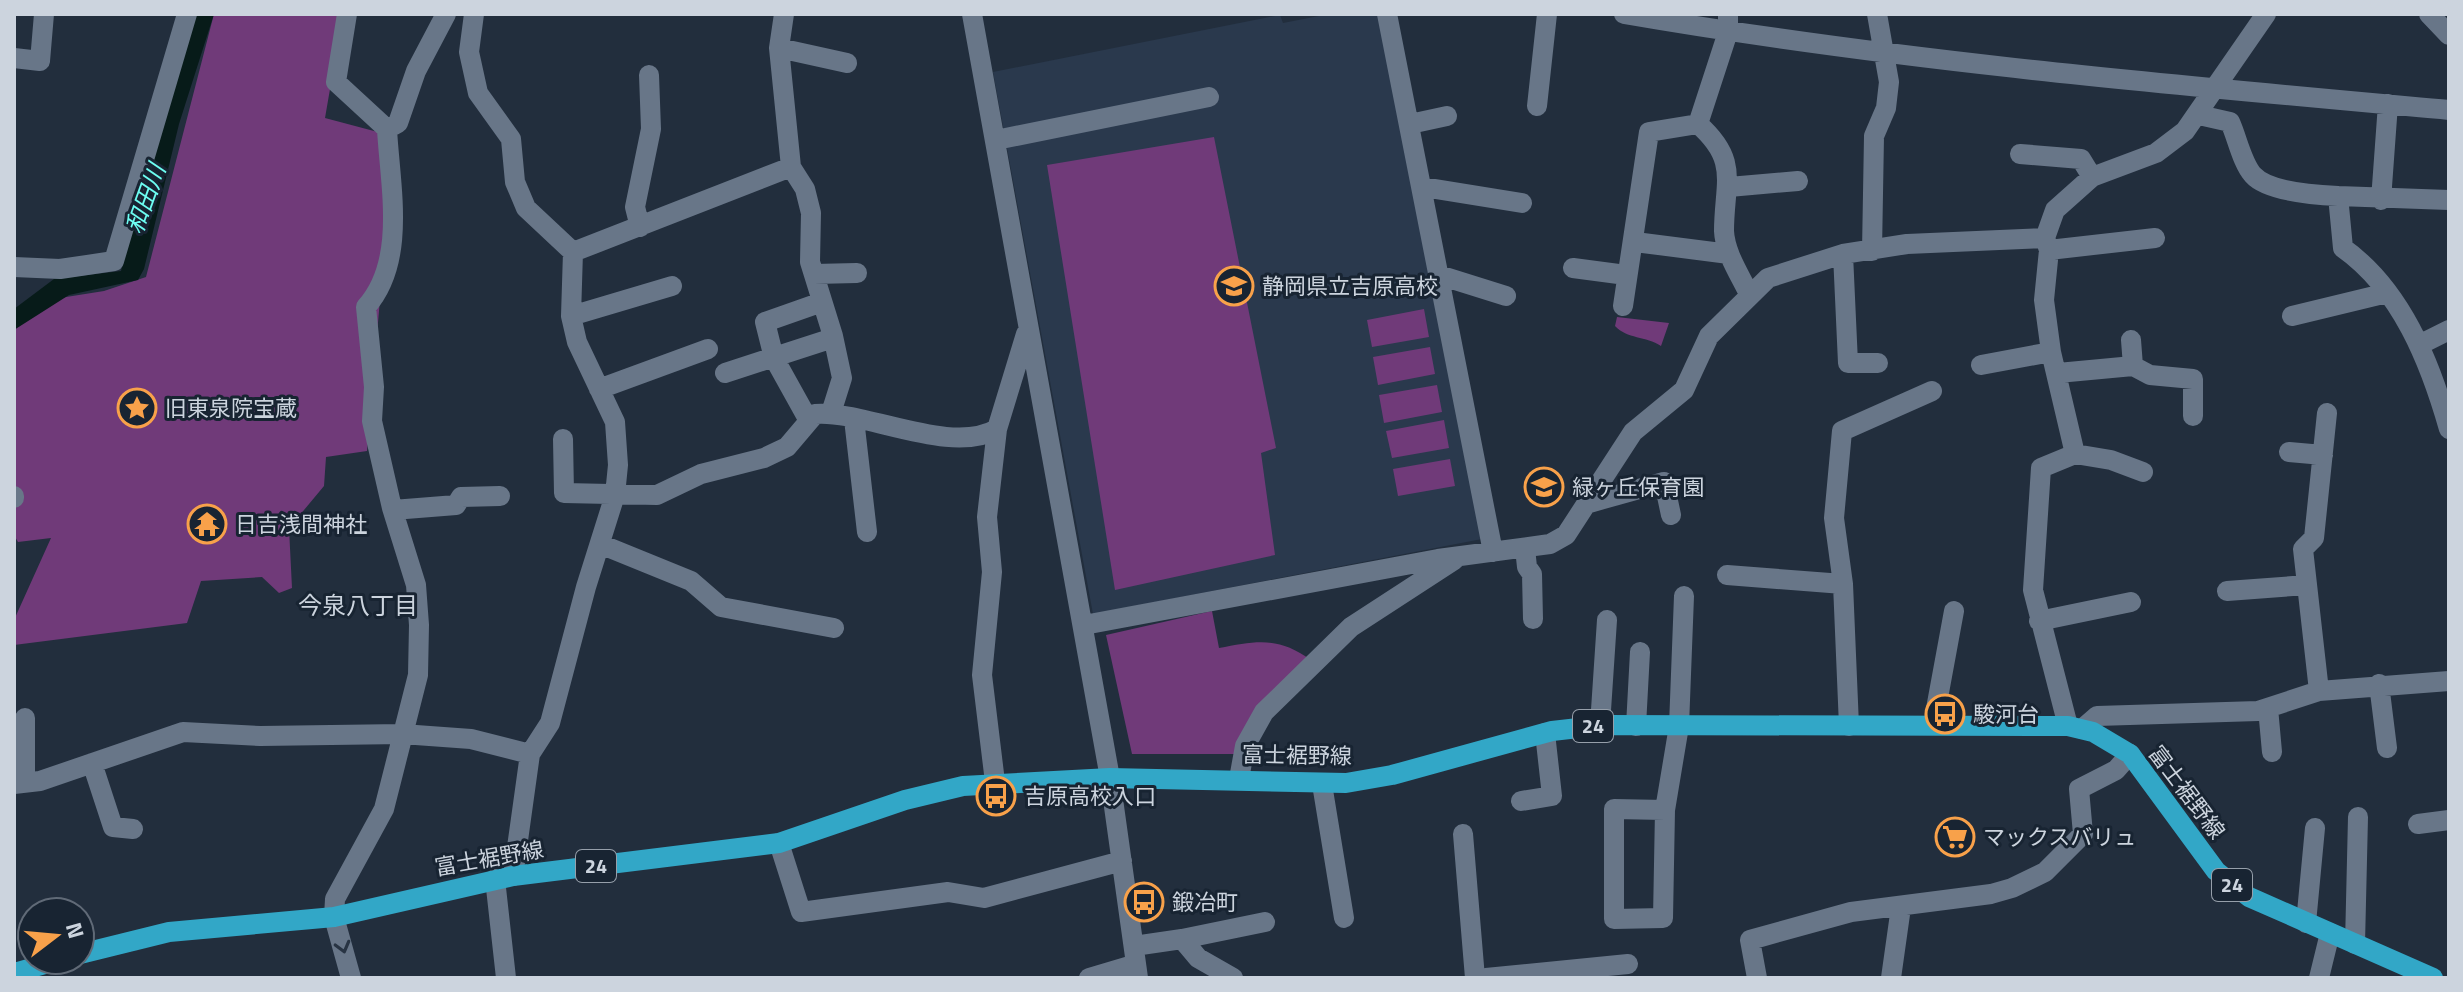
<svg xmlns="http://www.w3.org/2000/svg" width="2463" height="992" font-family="'Titillium Web','Noto Sans JP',sans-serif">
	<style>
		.built { fill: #2a394d }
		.green { fill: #703a79 }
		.water { fill: #071b19 }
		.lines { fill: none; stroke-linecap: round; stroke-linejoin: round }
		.minor { stroke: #687688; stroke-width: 20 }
		.major { stroke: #32a7c7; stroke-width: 20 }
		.oneway { stroke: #283443 }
		.labels { text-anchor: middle; stroke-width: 6; stroke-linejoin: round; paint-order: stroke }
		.shield { fill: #182432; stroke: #969faa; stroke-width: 2 }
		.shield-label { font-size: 20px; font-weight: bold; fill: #ccd4de }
		.poi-label { font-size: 22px; fill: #ccd4de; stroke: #182432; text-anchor: start }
		.street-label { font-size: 22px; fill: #ccd4de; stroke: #182432 }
		.water-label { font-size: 24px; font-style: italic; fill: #6dfef2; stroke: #182432 }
		.neighbourhood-label { font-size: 24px; fill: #ccd4de; stroke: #182432 }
	</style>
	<rect width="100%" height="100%" fill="#222e3d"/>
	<path class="built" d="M1329 14H1387L1482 539 1093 614 993 72 1280 15 1283 23Z"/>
	<path class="green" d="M214 14H343L325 118 389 135 385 241 367 451 326 457 324 486 289 528 292 588 279 593 262 577 201 581 187 623 14 645V620L51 538 18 542 14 535V327L41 301 104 291 146 277Z
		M1214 137 1276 448 1261 453 1275 555 1115 590 1047 165Z
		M1424 309 1429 337 1372 347 1367 320Z
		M1617 317 1669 323 1661 346C1646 336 1627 339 1615 326Z
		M1430 347 1435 374 1378 385 1373 357Z
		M1437 385 1442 412 1384 423 1379 395Z
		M1444 420 1449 448 1392 458 1386 431Z
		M1450 459 1455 486 1398 496 1393 469Z
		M1212 611 1219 648C1256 641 1278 636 1311 660L1238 754H1132L1106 635Z"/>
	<path class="water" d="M192 14H214L179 124 144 269 138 280 69 295 14 330V309L54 279 121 271Z"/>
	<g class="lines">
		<path class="minor" d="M347 14 336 82 387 129
			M474 14 469 52 478 93 511 139 515 182 526 208 573 252 571 316 577 342 615 422 618 465 615 495 586 587 550 723 530 754 513 876
			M784 14 779 48 791 167 805 189 811 213 810 262 833 336 842 378 831 413
			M972 14 1110 778 1138 978
			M1387 14 1493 552
			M1624 14C1896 61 2174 85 2449 110
			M1728 14V32L1698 124C1740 161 1724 183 1724 231 1725 253 1740 275 1749 294
			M2429 14 2449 35
			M779 48 847 63
			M14 58 40 61 44 14
			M1537 106 1547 14
			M2199 115 2230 122C2237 137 2242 163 2253 175 2268 192 2316 195 2338 196L2343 248C2401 289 2430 362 2449 429
			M1410 124 1447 116
			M996 140 1209 97
			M2020 154 2081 159 2092 177
			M1423 187 1522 203
			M1729 187 1798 181
			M2338 196 2449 200
			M2381 200 2388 104
			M640 227 635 207 651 129 649 75
			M1635 242 1729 254
			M2049 250 2155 238
			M1872 251 1874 136 1886 108 1889 82 1877 14
			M573 252 791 167
			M1843 254 1848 363H1878
			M14 267 60 269 114 261 187 14
			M1573 268 1626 275
			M814 274 857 273
			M1439 275 1506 296
			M1623 306 1649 132 1698 124
			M571 316 672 286
			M2292 316 2387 293
			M2131 340 2133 366
			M2419 345 2449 330
			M1981 365 2051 352
			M725 373 833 338
			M2058 373 2133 366 2150 375 2193 379V416
			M599 389 708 349
			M854 419 867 532
			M809 421 774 358 765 322 822 302
			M563 439 564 493 657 495 701 474 764 458 787 447 815 414C865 410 950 456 997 429
			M2289 452 2323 455
			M2075 454 2111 460 2143 472
			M14 496V498
			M1589 503 1664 482 1671 515
			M393 510 456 505 461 497 500 496
			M600 544 691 581 721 607 834 628
			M1525 548 1527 567 1532 574 1533 619
			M1727 575 1843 584
			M2227 591 2307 585
			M2039 621 2131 602
			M1084 625 1438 559 1550 544 1566 535 1633 432 1684 390 1709 336 1768 278 1843 254 1907 244 2045 238
			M2379 684 2387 748
			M2319 691 2303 549 2314 538 2327 413
			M2268 708 2272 752
			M25 718V783
			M1600 725 1607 620
			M1933 725 1954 611
			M1636 726 1640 652
			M1849 726 1843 584 1834 518 1842 431 1932 391
			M2068 726 2033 590 2041 468 2075 454 2051 352 2044 300 2049 250 2045 238 2055 210 2092 177 2156 153 2185 131 2266 14
			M2082 729 2097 716 2258 711 2319 691 2449 681
			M92 763 113 827 133 829
			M1239 779 1245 746 1264 712 1351 627 1454 560
			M995 782 982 675 992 572 987 517 997 429 1026 334
			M14 784 40 781 183 732 260 736 402 734 471 739 530 754
			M1322 784 1344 918
			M1521 801 1552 796 1545 733
			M1665 810 1614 809V919L1663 918 1665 810 1679 726 1684 596
			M2418 824 2449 820
			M1463 834 1475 978
			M779 843 801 912 948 892 984 898 1122 861
			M495 879 506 978
			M2306 923 2315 828
			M1182 939 1265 922
			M2355 944 2358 817
			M1134 946 1182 939 1198 958 1233 978
			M351 978 334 917 335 899 384 809 418 675 419 625 416 585 392 508 372 421 374 387 366 307C407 261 390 186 387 129L398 123 416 71 446 14
			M1089 978 1136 964
			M1486 978 1628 964
			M1757 978 1750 940 1851 912 1991 894 2012 888 2045 872 2083 834 2079 789 2116 770 2130 754
			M1891 978 1901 907
			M2319 978 2330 933"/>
		<path class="major" d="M80 954 169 932 334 917 513 876 779 843 905 800 963 786 1110 778 1346 783 1392 775 1552 731 1605 725 2068 726 2093 732 2130 754 2216 871 2249 897 2433 978
			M14 973 59 960"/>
	</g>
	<defs><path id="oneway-chevron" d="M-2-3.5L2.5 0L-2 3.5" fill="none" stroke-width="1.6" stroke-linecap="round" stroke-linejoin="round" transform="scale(2)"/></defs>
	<use class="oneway" href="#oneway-chevron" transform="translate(343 947) rotate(75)"/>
	<defs>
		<symbol id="school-ring" viewBox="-11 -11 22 22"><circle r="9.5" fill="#182432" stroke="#f8a14a" stroke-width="1.5"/><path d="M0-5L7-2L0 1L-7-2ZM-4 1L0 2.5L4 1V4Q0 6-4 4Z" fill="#f8a14a"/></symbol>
		<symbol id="sight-ring" viewBox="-11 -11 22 22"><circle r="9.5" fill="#182432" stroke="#f8a14a" stroke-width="1.5"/><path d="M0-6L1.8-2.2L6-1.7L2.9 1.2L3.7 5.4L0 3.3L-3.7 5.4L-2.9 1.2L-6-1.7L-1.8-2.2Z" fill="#f8a14a"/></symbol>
		<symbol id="temple-ring" viewBox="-11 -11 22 22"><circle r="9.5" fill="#182432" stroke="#f8a14a" stroke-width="1.5"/><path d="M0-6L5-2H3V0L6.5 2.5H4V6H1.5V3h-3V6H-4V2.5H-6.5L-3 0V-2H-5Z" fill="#f8a14a"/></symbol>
		<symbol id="bus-ring" viewBox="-11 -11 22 22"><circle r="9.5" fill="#182432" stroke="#f8a14a" stroke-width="1.5"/><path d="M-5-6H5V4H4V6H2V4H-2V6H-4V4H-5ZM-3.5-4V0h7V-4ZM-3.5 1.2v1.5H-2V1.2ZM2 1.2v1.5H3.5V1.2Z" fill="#f8a14a"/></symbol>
		<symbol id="supermarket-ring" viewBox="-11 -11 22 22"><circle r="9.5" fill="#182432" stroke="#f8a14a" stroke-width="1.5"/><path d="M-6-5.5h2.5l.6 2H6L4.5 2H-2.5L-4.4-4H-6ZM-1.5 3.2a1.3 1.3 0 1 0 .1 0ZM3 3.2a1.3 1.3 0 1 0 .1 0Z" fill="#f8a14a"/></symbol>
	</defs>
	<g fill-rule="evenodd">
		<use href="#school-ring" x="1212" y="264" width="44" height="44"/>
		<use href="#sight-ring" x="115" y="386" width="44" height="44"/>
		<use href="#school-ring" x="1522" y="465" width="44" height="44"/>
		<use href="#temple-ring" x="185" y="502" width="44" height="44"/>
		<use href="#bus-ring" x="1923" y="692" width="44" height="44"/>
		<use href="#bus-ring" x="974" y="774" width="44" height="44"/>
		<use href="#supermarket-ring" x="1933" y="815" width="44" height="44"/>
		<use href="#bus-ring" x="1122" y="880" width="44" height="44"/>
	</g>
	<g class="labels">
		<g class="shield">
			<rect x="1573" y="710" width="40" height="32" rx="6"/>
			<rect x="576" y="850" width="40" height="32" rx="6"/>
			<rect x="2212" y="869" width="40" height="32" rx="6"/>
		</g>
		<g class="shield-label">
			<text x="1593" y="733">24</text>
			<text x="596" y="873">24</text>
			<text x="2232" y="892">24</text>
		</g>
		<g class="poi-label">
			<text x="1262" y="294">静岡県立吉原高校</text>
			<text x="165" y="416">旧東泉院宝蔵</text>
			<text x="1572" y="495">緑ヶ丘保育園</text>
			<text x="235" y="532">日吉浅間神社</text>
			<text x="1973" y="722">駿河台</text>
			<text x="1024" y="804">吉原高校入口</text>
			<text x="1983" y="845">マックスバリュ</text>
			<text x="1172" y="910">鍛冶町</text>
		</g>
		<g class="street-label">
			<text transform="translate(1297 755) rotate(1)" y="8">富士裾野線</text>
			<text transform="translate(2187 792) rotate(53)" y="8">富士裾野線</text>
			<text transform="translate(489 858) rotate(-10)" y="8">富士裾野線</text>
		</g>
		<g class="water-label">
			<text transform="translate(146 199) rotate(-70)" y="8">和田川</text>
		</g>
		<g class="neighbourhood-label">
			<text x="358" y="614">今泉八丁目</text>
		</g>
	</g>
	<rect width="2463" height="992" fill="none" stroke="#ccd4de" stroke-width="32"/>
	<g transform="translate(56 936) rotate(74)"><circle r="38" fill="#182432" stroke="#606a77" stroke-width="2"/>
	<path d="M0-6L14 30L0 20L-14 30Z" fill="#f8a14a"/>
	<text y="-12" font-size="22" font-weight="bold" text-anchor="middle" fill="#ccd4de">N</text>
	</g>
</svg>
